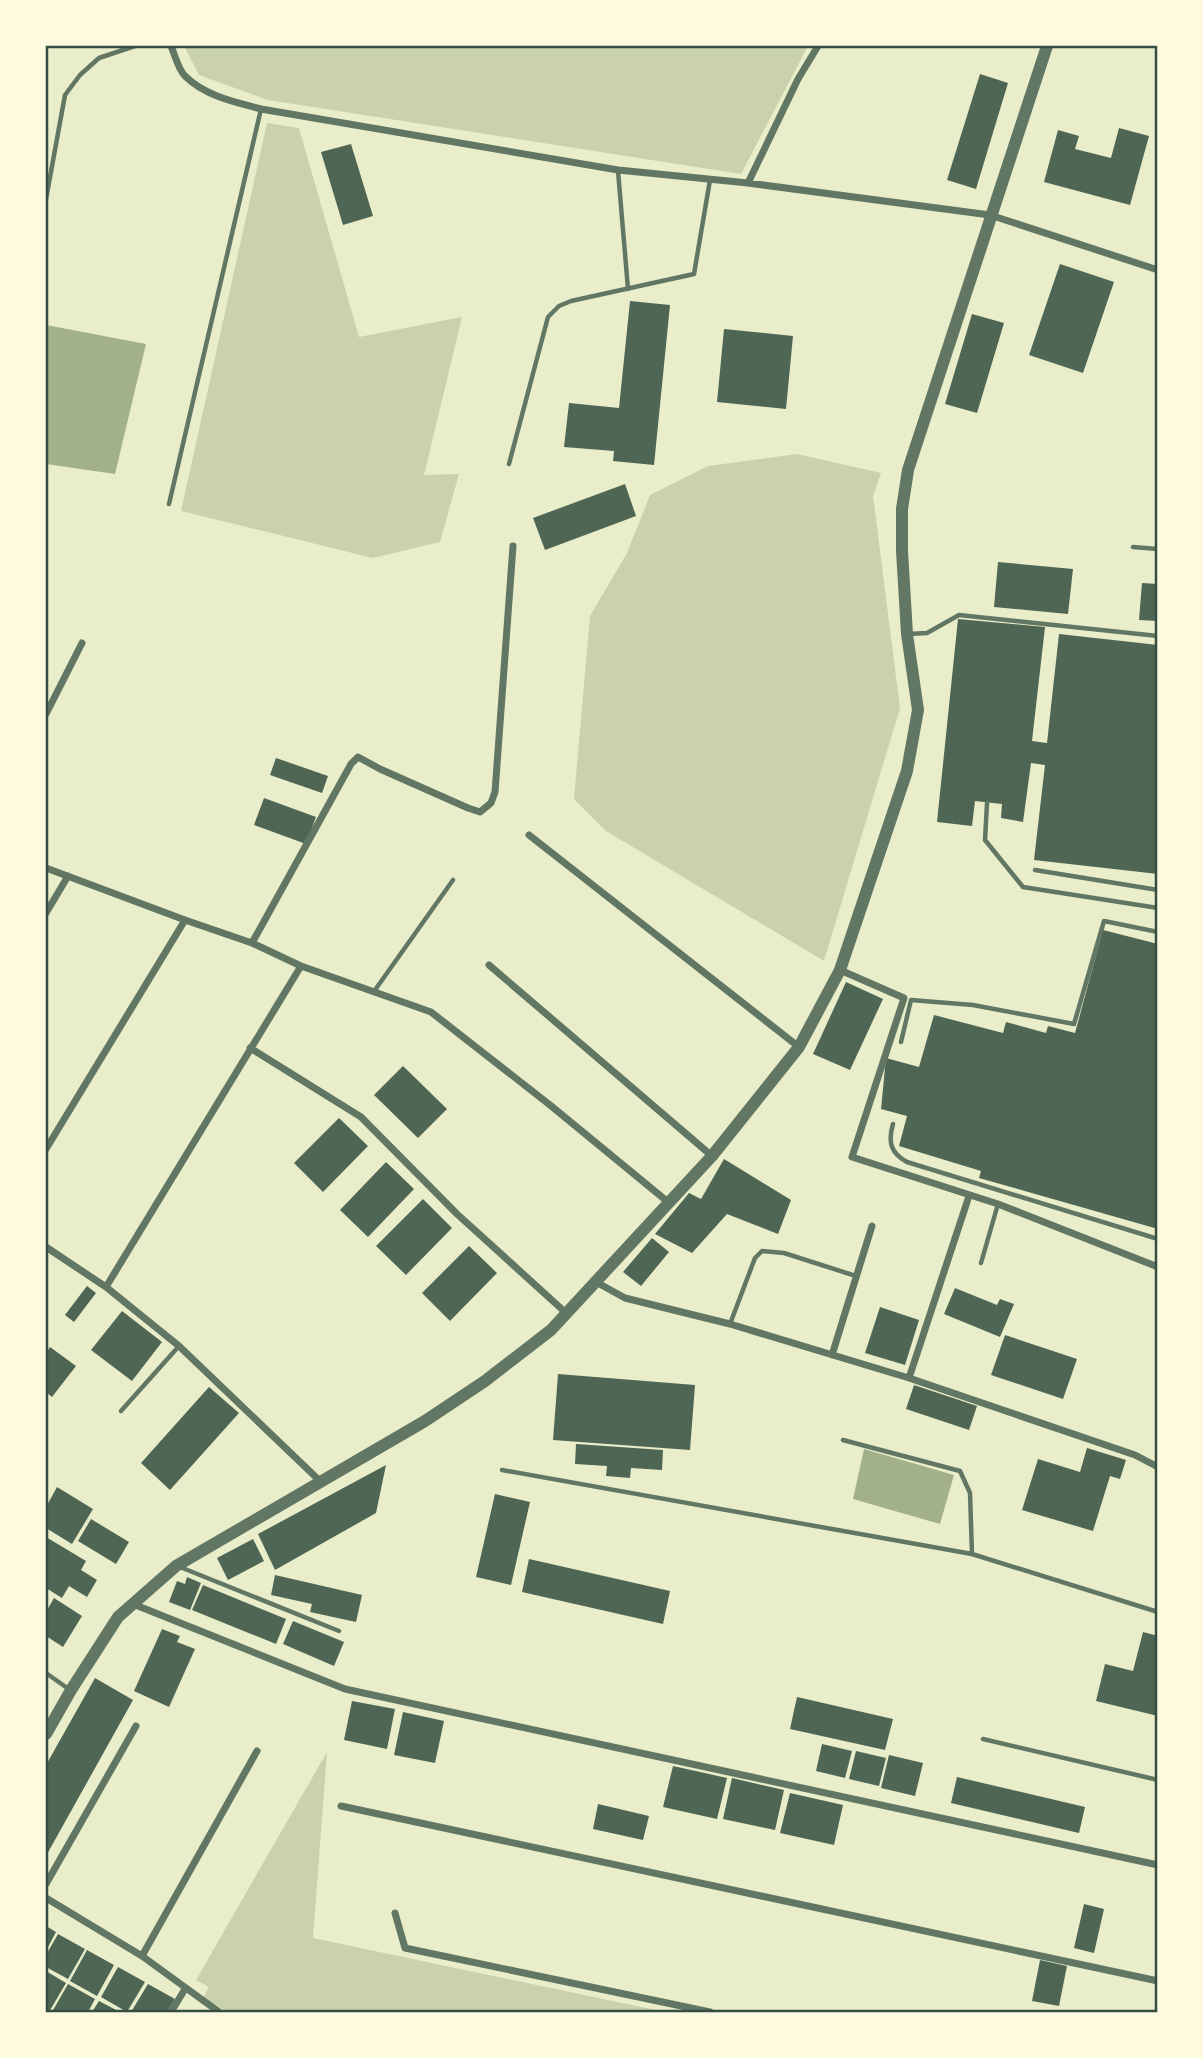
<svg xmlns="http://www.w3.org/2000/svg" width="1203" height="2058" font-family="'Public Sans',sans-serif">
	<style>
		.green { fill: #cad2ad }
		.water { fill: #a3b18a }
		.building { fill: #4f6655 }
		.lines { fill: none; stroke-linecap: round; stroke-linejoin: round }
		.service { stroke: #617663; stroke-width: 4.5 }
		.minor { stroke: #617663; stroke-width: 7 }
		.tertiary { stroke: #617663; stroke-width: 12 }
		.neatline { fill: none; stroke: #344e41; stroke-width: 2.5 }
	</style>
	<rect width="100%" height="100%" fill="#e9edc9"/>
	<path class="green" d="M184 46H808L741 174 268 100 199 75Z
		M267 123 299 128 359 337 462 317 424 475 459 474 440 542 373 558 181 511Z
		M797 454 881 473 873 496 900 708 824 961 606 831 574 799 590 616 627 553 650 495 708 466Z
		M327 1752 313 1938 665 2012H229L202 2000 209 1987 196 1980Z"/>
	<path class="water" d="M46 325 146 344 115 474 46 464Z
		M864 1449 954 1475 940 1524 853 1499Z"/>
	<path class="building" d="M980 74 1008 83 976 189 947 180Z
		M1119 128 1149 136 1130 205 1044 182 1058 130 1079 136 1075 149 1111 158Z
		M351 144 373 216 343 225 321 152Z
		M1060 264 1114 282 1083 373 1029 355Z
		M630 301 670 305 654 465 613 461 614 451 564 447 569 403 619 408Z
		M972 314 1004 323 977 413 945 404Z
		M724 329 793 336 786 409 717 402Z
		M625 484 636 516 545 550 533 518Z
		M998 562 1073 569 1068 614 994 607Z
		M1142 583 1158 584V621L1139 620Z
		M958 619 1045 627 1032 741 1047 743 1059 634 1158 645V874L1034 860 1045 765 1031 763 1023 822 1001 818 1002 804 975 801 972 826 937 822Z
		M276 758 328 776 322 793 270 775Z
		M264 798 316 817 306 844 254 825Z
		M1103 930 1158 944V1229L979 1178 981 1171 899 1146 907 1116 881 1109 886 1058 919 1067 934 1015 1003 1033 1006 1022 1046 1033 1048 1026 1075 1033Z
		M846 982 883 999 850 1070 813 1054Z
		M403 1066 447 1109 418 1138 374 1095Z
		M339 1118 368 1146 323 1192 294 1163Z
		M724 1159 791 1200 778 1234 727 1214 692 1253 655 1234 689 1193 701 1199Z
		M386 1162 414 1189 368 1237 340 1210Z
		M423 1199 452 1228 406 1275 376 1246Z
		M652 1238 669 1252 641 1286 623 1272Z
		M469 1246 497 1273 450 1321 422 1293Z
		M87 1286 96 1293 74 1322 65 1315Z
		M955 1288 997 1305 1000 1299 1014 1304 1000 1337 944 1314Z
		M880 1307 919 1320 905 1365 865 1353Z
		M122 1311 162 1342 132 1381 91 1350Z
		M1005 1335 1077 1359 1063 1399 991 1375Z
		M50 1347 76 1366 52 1397 46 1392V1353Z
		M558 1374 695 1385 690 1450 553 1440Z
		M914 1385 977 1406 969 1430 906 1409Z
		M209 1387 239 1413 170 1490 141 1463Z
		M576 1444 663 1450 662 1470 631 1468 630 1478 606 1476 607 1466 575 1464Z
		M1087 1448 1126 1460 1120 1479 1110 1476 1093 1531 1022 1510 1038 1459 1080 1472Z
		M386 1465 376 1513 275 1570 258 1534Z
		M57 1487 93 1509 72 1544 46 1528V1507Z
		M495 1494 530 1502 511 1585 476 1577Z
		M91 1519 129 1542 116 1564 78 1541Z
		M46 1537 86 1561 81 1570 97 1580 87 1597 69 1586 62 1598 46 1588Z
		M253 1539 264 1561 228 1580 217 1558Z
		M529 1559 670 1591 663 1624 522 1592Z
		M275 1575 362 1595 356 1622 310 1612 312 1604 271 1595Z
		M187 1577 201 1583 190 1610 169 1602 177 1581 185 1584Z
		M203 1585 286 1619 276 1644 192 1610Z
		M54 1598 82 1616 63 1647 46 1636V1612Z
		M293 1621 344 1642 334 1666 283 1644Z
		M162 1629 180 1636 177 1642 195 1649 169 1707 134 1691Z
		M1143 1632 1158 1636V1716L1096 1701 1105 1664 1133 1671Z
		M95 1678 133 1700 46 1856V1765Z
		M797 1697 893 1719 885 1750 790 1729Z
		M352 1701 395 1709 387 1749 344 1740Z
		M403 1712 444 1721 435 1763 394 1755Z
		M822 1744 852 1751 845 1778 816 1771Z
		M856 1751 886 1758 879 1786 849 1779Z
		M889 1755 923 1763 915 1796 881 1788Z
		M673 1766 727 1778 717 1819 663 1807Z
		M957 1777 1085 1807 1079 1833 951 1803Z
		M732 1778 784 1790 775 1830 723 1819Z
		M790 1793 843 1805 834 1845 780 1833Z
		M598 1804 649 1816 643 1840 593 1829Z
		M1084 1904 1104 1909 1094 1953 1074 1948Z
		M46 1926 56 1932 46 1951Z
		M58 1934 85 1949 68 1979 46 1967V1955Z
		M87 1950 114 1965 97 1996 70 1981Z
		M1040 1960 1067 1966 1059 2006 1032 2001Z
		M118 1967 145 1982 127 2012 101 1997Z
		M46 1971 66 1983 49 2012H46Z
		M68 1984 95 1999 88 2012H52Z
		M148 1984 175 1999 167 2012H131Z
		M99 2001 120 2012H92Z"/>
	<g class="lines">
		<path class="service" d="M618 171 628 289
			M46 199 65 95 80 75 99 58 135 46
			M509 464 548 317 559 306 571 301 694 274 710 180
			M169 504 261 109
			M1133 547 1158 549
			M908 634 927 633 959 615 1158 636
			M987 803 985 840 1023 887 1158 908
			M1035 870 1158 890
			M375 990 453 880
			M901 1042 911 1000 973 1005 1074 1024 1104 921 1158 932
			M893 1124C888 1141 890 1153 907 1162L1158 1239
			M981 1263 998 1204
			M730 1324 755 1258 762 1251 784 1253 856 1276
			M121 1411 179 1346
			M843 1440 960 1471 970 1493 972 1554
			M502 1470 972 1554 1158 1612
			M180 1567 339 1631
			M46 1673 70 1690
			M983 1739 1158 1780"/>
		<path class="minor" d="M171 46C175 55 178 69 185 76 205 96 235 102 261 109L618 170 748 183 990 215 1158 270
			M748 183 798 79 818 46
			M46 714 82 643
			M529 835 799 1047
			M46 868 185 920 252 943 301 966 431 1012 550 1105 668 1202
			M46 913 68 876
			M252 943 351 764 358 757 380 769 468 808 480 812 491 803 495 792 513 546
			M489 965 712 1156
			M840 970 904 998 852 1157 998 1204 1158 1267
			M250 1048 361 1117 457 1214 565 1312
			M46 1149 185 920
			M46 1247 106 1287 179 1346 321 1482
			M596 1282 625 1298 730 1324 909 1378 1135 1455 1158 1467
			M106 1287 301 966
			M832 1355 872 1226
			M909 1378 969 1196
			M133 1604 345 1689 1158 1865
			M341 1806 1158 1981
			M46 1884 136 1726
			M46 1898 142 1956 219 2012
			M395 1913 405 1948 710 2012
			M142 1956 257 1751
			M171 2012 185 1989"/>
		<path class="tertiary" d="M46 1734 71 1690 118 1617 176 1566 425 1421 485 1381 551 1330 712 1156 799 1047 840 970 907 771 918 710 907 634 902 551V509L908 470 1047 46"/>
	</g>
	<rect width="1203" height="2058" fill="none" stroke="#fefae0" stroke-width="94"/>
	<rect x="47" y="47" width="1109" height="1964" class="neatline"/>
</svg>
